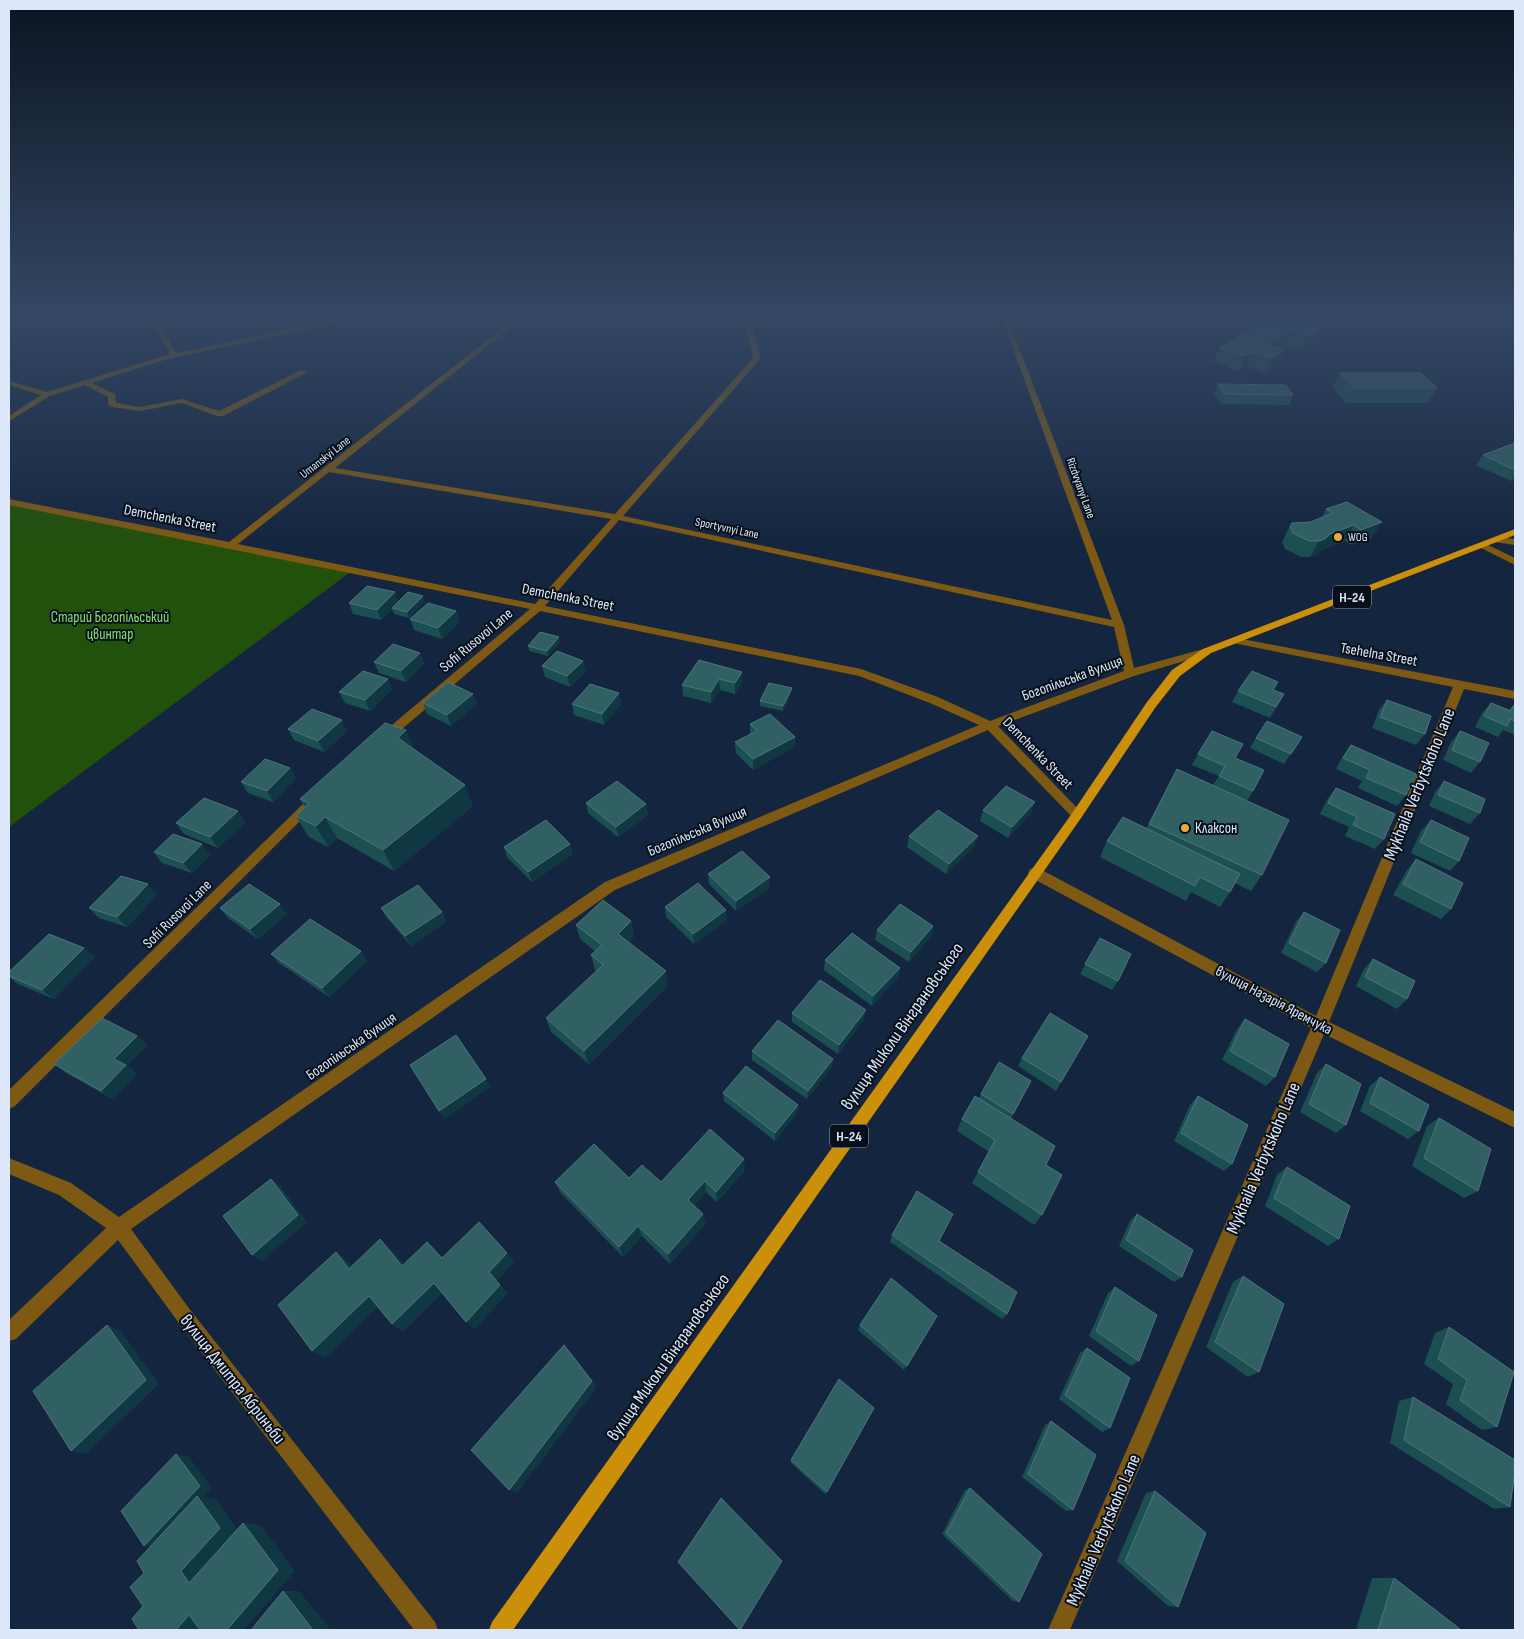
<svg xmlns="http://www.w3.org/2000/svg" width="1524" height="1639" font-family="'Sofia Sans Condensed',sans-serif">
	<style>
		.green { fill: #22510b }
		.lines { fill: none; stroke-linecap: round; stroke-linejoin: round }
		.minor { fill: #7e5914; fill-rule: evenodd }
		.major { fill: #cc8f0a; fill-rule: evenodd }
		.wall { fill: #1c4f52 }
		.shaded-wall { fill: #103843 }
		.building { fill: #316064; stroke: #4c757b }
		.poi-dot { fill: #eaaa38; stroke: #070f1a; stroke-width: 2 }
		.labels { text-anchor: middle; stroke-width: 4; stroke-linejoin: round; paint-order: stroke }
		.far-street-label { font-size: 12px; fill: #dce8f9; stroke: #070f1a }
		.far-poi-label { font-size: 12px; fill: #dce8f9; stroke: #070f1a; text-anchor: start }
		.shield { fill: #070f1a; stroke: #9ca7b6; stroke-width: 1 }
		.shield-label { font-size: 14px; font-weight: bold; fill: #dce8f9 }
		.street-label { font-size: 15px; fill: #dce8f9; stroke: #070f1a }
		.park-label { font-size: 15px; fill: #89e167; stroke: #070f1a }
		.poi-label { font-size: 15px; fill: #dce8f9; stroke: #070f1a; text-anchor: start }
		.near-street-label { font-size: 18px; fill: #dce8f9; stroke: #070f1a }
	</style>
	<rect width="100%" height="100%" fill="#14263f"/>
	<path class="green" d="M9 502 353 570 9 827Z"/>
	<g class="lines">
		<path class="minor" d="M148 313H154L176 353 341 318 403 313H431L428 315 341 322 168 359 92 383 115 394 116 403 140 407 182 399 219 411 301 370 308 372 223 416H217L182 403 140 411 112 407 108 405V397L85 385 50 396 9 421V416L41 395 9 385V381L47 392 170 354Z
			M522 313H529L335 468 615 514 753 358 742 313H748L761 358 623 516 1112 620 1000 313H1006L1124 625 1134 668 1207 648 1212 651 1211 653 1134 676 998 726 1081 812 1083 815 1081 818H1073L988 730 615 890 131 1229 188 1307 435 1622 438 1630H414L176 1319 118 1240 16 1339 9 1341V1320L106 1228 59 1195 9 1174V1158L71 1183 119 1217 605 882 979 725 930 703 859 676 540 611 388 741H380L378 738 380 735 530 609 9 505V499L229 542ZM329 472 611 519 535 604 238 544ZM619 520 1114 627 1124 671 990 721 938 697 861 669 545 606Z
			M1497 537 1515 539V545L1494 542V538Z
			M1484 543 1515 558V565L1481 548V544Z
			M1237 638 1515 691V699L1464 689 1329 1022 1515 1112V1128L1324 1034 1070 1630H1048L1311 1028 1030 877 1028 873 1030 869 1035 868 1040 869 1316 1016 1453 687 1233 643 1232 641 1233 639Z
			M308 801 312 803 314 806 312 809 15 1106 9 1109V1090L304 803Z"/>
		<path class="major" d="M1515 529V535L1211 653 1180 676 1155 708 1081 818 513 1630H489L492 1622 1073 812 1147 702 1172 670 1203 649Z"/>
	</g>
	<path class="wall" d="M1310 318 1307 325 1319 329 1313 343 1301 350 1284 345 1278 348 1284 350 1278 365 1265 373 1246 366 1239 371 1214 362 1219 348Z
		M1340 373 1437 388 1428 403H1346L1333 387Z
		M1218 384 1293 395 1289 405 1221 404 1214 394Z
		M1515 443V480L1511 481 1476 465 1483 455Z
		M1347 502 1372 538 1352 545 1345 541 1321 550 1317 555 1310 557H1301L1285 549 1282 542 1290 526 1310 522 1322 518 1326 509Z
		M395 592 398 602 425 601 409 618 394 614 392 609 381 620 353 614 349 603Z
		M456 611 460 622 442 639 414 630 410 619Z
		M560 642 548 656 529 651 528 646Z
		M420 653 424 663 406 682 379 673 374 662Z
		M699 660 742 682 735 694 720 690 711 703 683 696 682 685Z
		M583 661 585 672 570 687 545 677 542 666Z
		M792 688 791 693 783 711 760 706V701Z
		M392 689 370 711 345 703 339 692Z
		M1273 690 1284 694 1270 718 1232 702 1238 691Z
		M473 694 477 704 451 726 427 714 423 703Z
		M1387 700 1425 734 1416 745 1372 728 1379 710Z
		M1491 703 1509 710 1513 706H1515V735L1503 730 1498 737 1475 727 1482 713Z
		M572 704H621L604 725 574 715Z
		M750 724 795 737 794 747 753 770 736 753 735 742 750 735Z
		M288 729 347 731 324 752 294 740Z
		M406 730 414 750 473 806 394 871 337 838 328 847 309 837 296 816 305 808 300 799Z
		M1460 731 1480 762 1471 773 1443 760 1451 742Z
		M1302 737 1284 764 1250 748 1256 738Z
		M1351 745 1406 795 1397 806 1358 788 1362 781 1336 769 1343 756Z
		M1198 754 1235 758 1253 791 1247 801 1262 875 1251 891 1235 883 1230 892 1220 907 1191 892 1186 901 1100 857 1107 841 1146 829 1177 769 1213 785 1219 776 1192 765Z
		M290 768 296 778 273 802 248 793 241 782Z
		M1444 781 1480 813 1470 824 1429 806 1435 792Z
		M1336 788 1384 839 1375 849 1345 836 1349 827 1320 814 1328 798Z
		M1035 802 1031 813 1008 838 980 821 983 810Z
		M586 803 646 804 648 815 618 837 588 813Z
		M1431 820 1459 861 1450 871 1411 853 1421 831Z
		M245 822 218 848 184 834 176 823Z
		M909 836 975 846 946 874 907 847Z
		M504 847 573 854 532 882 507 857Z
		M154 852 210 855 192 873 162 863Z
		M1416 859 1451 909 1441 919 1393 895 1407 870Z
		M708 874 770 888 736 911 709 884Z
		M157 895 127 927 99 918 89 908Z
		M665 907 727 920 694 944 666 917Z
		M220 908 287 914 258 939 228 918Z
		M381 908 447 921 411 946 387 918Z
		M1304 912 1326 963 1317 972 1281 953 1296 922Z
		M631 921 634 936 628 942 668 985 589 1064 551 1032 546 1018 596 971 595 970 591 955 595 951 580 939 576 925Z
		M933 926 931 936 909 962 875 940 877 930Z
		M1100 938 1118 981 1112 990 1080 974Z
		M84 948 95 957 54 999 18 984 9 977V972Z
		M271 954 367 961 329 997 279 963Z
		M1373 959 1407 999 1397 1009 1356 986 1364 969Z
		M825 960 900 968 898 977 872 1006 824 970Z
		M792 1013 864 1019 838 1054 792 1022Z
		M1245 1019 1275 1077 1266 1086 1222 1060 1237 1029Z
		M137 1036 147 1045 127 1066 137 1074 113 1099 66 1073 54 1064Z
		M1088 1036 1056 1091 1018 1066 1022 1058Z
		M752 1051 832 1067 807 1099 752 1060Z
		M1326 1064 1346 1125 1336 1133 1300 1112 1317 1073Z
		M1380 1077 1419 1131 1408 1139 1360 1111 1370 1086Z
		M1031 1081 1011 1119 1046 1165 1042 1215 1034 1225 972 1183 989 1152 957 1131 962 1119 978 1099 981 1094Z
		M723 1093 798 1105 797 1113 775 1141 724 1101Z
		M1198 1096 1232 1164 1224 1171 1174 1141 1190 1105Z
		M1439 1118 1478 1191 1464 1198 1412 1166 1427 1126Z
		M1287 1167 1339 1239 1328 1246 1265 1206 1277 1175Z
		M745 1170 717 1202 706 1192 694 1206 703 1214 705 1224 670 1264 642 1236 623 1257 561 1193 555 1182 629 1178 661 1182Z
		M1137 1214 1182 1277 1174 1282 1119 1246 1130 1221Z
		M892 1235 940 1241 1007 1314 1002 1319 890 1242Z
		M1243 1276 1259 1372 1248 1377 1206 1347 1233 1282Z
		M1115 1287 1139 1361 1131 1366 1089 1336 1108 1293Z
		M937 1316 904 1370 858 1330 860 1325Z
		M1449 1327 1497 1427 1482 1430 1446 1404 1453 1384 1424 1364 1435 1333Z
		M1087 1348 1110 1428 1102 1432 1059 1399 1080 1353Z
		M1413 1397 1510 1507 1494 1509 1390 1443 1399 1401Z
		M1051 1421 1073 1510 1066 1511 1022 1477 1045 1425Z
		M791 1460 827 1492 825 1494 791 1463Z
		M970 1488 1019 1602 1013 1601 942 1534 965 1490Z
		M1155 1491 1178 1607 1168 1606 1117 1561 1146 1493Z
		M1372 1578H1394L1460 1630H1356Z"/>
	<path class="shaded-wall" d="M1310 318 1304 332 1302 323Z
		M1319 329 1313 343 1301 350 1307 336Z
		M1290 330 1284 345 1265 356 1266 344Z
		M1284 350 1278 365 1265 373 1271 358Z
		M1252 352 1246 366 1239 371 1245 356Z
		M1515 475V480L1511 481Z
		M1382 522 1372 538 1352 545 1361 530Z
		M1354 525 1345 541 1321 550 1317 555 1310 557 1319 541 1330 534Z
		M395 592 399 603 381 620 377 610Z
		M423 596 425 601 409 618 407 612Z
		M456 611 460 622 442 639 438 628Z
		M559 637 560 642 548 656 547 651Z
		M420 653 424 663 406 682 401 671Z
		M583 661 585 672 570 687 567 676Z
		M742 672V682L735 694V683Z
		M388 679 392 689 370 711 365 700Z
		M719 679 720 690 711 703V692Z
		M792 688 791 693 783 711V706Z
		M619 693 621 704 604 725 602 714Z
		M473 694 477 704 451 726 447 715Z
		M342 720 347 731 324 752 318 741Z
		M406 730 415 752 398 738Z
		M795 737 794 747 753 770V759Z
		M290 768 296 778 273 802 267 791Z
		M465 785 473 806 394 871 383 850Z
		M1035 802 1031 813 1008 838 1012 827Z
		M646 804 648 815 618 837 616 827Z
		M238 811 245 822 218 848 210 837Z
		M325 817 337 838 328 847 316 826Z
		M978 836 975 846 946 874 949 864Z
		M202 844 210 855 192 873 183 863Z
		M570 844 573 854 532 882 528 872Z
		M770 877V888L736 911V901Z
		M148 884 157 895 127 927 117 917Z
		M280 904 287 914 258 939 250 929Z
		M726 910 727 920 694 944 693 934Z
		M442 912 447 921 411 946 405 936Z
		M631 921 634 936 621 948 618 934Z
		M933 926 931 936 909 962 911 952Z
		M84 948 95 957 54 999 42 990Z
		M361 951 367 961 329 997 322 988Z
		M900 968 898 977 872 1006 873 996Z
		M666 971 668 985 589 1064 584 1051Z
		M866 1010 864 1019 838 1054 839 1045Z
		M137 1036 147 1045 127 1066 137 1074 113 1099 101 1091 114 1059Z
		M833 1059 832 1067 807 1099 808 1091Z
		M486 1079 490 1087 445 1119 439 1111Z
		M798 1105 797 1113 775 1141V1133Z
		M744 1159 745 1170 717 1202 716 1192Z
		M271 1179 280 1186 307 1222 262 1261 252 1255Z
		M705 1181 706 1192 690 1210 688 1200Z
		M703 1214 705 1224 670 1264 668 1254Z
		M638 1226 642 1236 623 1257 619 1247Z
		M380 1239 391 1249 413 1275 402 1266Z
		M336 1252 348 1261 361 1278 349 1269Z
		M507 1253 514 1262 497 1281 489 1272Z
		M434 1283 443 1292 403 1332 392 1324Z
		M500 1285 508 1293 475 1329 466 1322Z
		M369 1296 381 1304 325 1358 312 1351Z
		M107 1325 120 1330 159 1384 86 1454 71 1451Z
		M570 1352 597 1387 517 1493 509 1490Z
		M176 1454 189 1457 212 1488 204 1497 215 1499 238 1530 189 1583 158 1547 144 1546Z
		M243 1523 260 1525 295 1571 244 1630H227Z
		M283 1591H299L331 1630H313Z
		M210 1613 195 1630H176L189 1615Z"/>
	<path class="building" d="M1280 313H1294L1310 318 1302 323 1319 329 1307 336 1290 330 1266 344 1284 350 1271 358 1252 352 1245 356 1219 348Z
		M1340 373H1421L1437 388H1354Z
		M1218 384 1286 385 1293 395 1225 394Z
		M1515 443V470L1483 455Z
		M1347 502 1382 522 1361 530 1354 525 1330 534 1325 539 1319 541H1309L1293 533 1290 526 1292 523 1310 522 1333 513 1326 509Z
		M367 586 395 592 377 610 349 603Z
		M408 592 423 596 407 612 392 608Z
		M428 603 456 611 438 628 410 619Z
		M540 632 559 637 547 651 528 646Z
		M393 644 420 653 401 671 374 662Z
		M557 651 583 661 567 676 542 666Z
		M699 660 742 672 735 683 719 679 711 692 682 685Z
		M363 671 388 679 365 700 339 692Z
		M1252 671 1278 682 1273 690 1284 694 1276 707 1238 691Z
		M448 682 473 694 447 715 423 703Z
		M769 683 792 688 783 706 760 701Z
		M590 684 619 693 602 714 572 704Z
		M1387 700 1431 716 1425 734 1380 717Z
		M1491 703 1511 711 1513 706H1515V721L1510 719 1507 726 1484 716Z
		M312 709 342 720 318 741 288 729Z
		M770 714 795 737 753 759 735 742 757 731 750 724Z
		M1267 721 1302 737 1291 754 1256 738Z
		M385 723 406 730 398 738 465 785 383 850 325 817 316 826 296 816 309 803 300 799Z
		M1212 731 1243 744 1235 758 1264 770 1253 791 1219 776 1225 766 1198 754Z
		M1460 731 1489 743 1480 762 1452 750Z
		M1351 745 1416 774 1406 795 1366 778 1370 770 1343 758Z
		M265 759 290 768 267 791 241 782Z
		M1177 769 1289 820 1262 875 1149 824Z
		M617 781 646 804 616 827 586 803Z
		M1444 781 1485 799 1480 813 1438 795Z
		M1006 786 1035 802 1012 827 983 810Z
		M1336 788 1395 814 1384 839 1353 825 1357 817 1328 803Z
		M204 798 238 811 210 837 176 823Z
		M938 810 978 836 949 864 909 836Z
		M1123 817 1240 874 1230 892 1200 877 1195 886 1107 841Z
		M546 820 570 844 528 872 504 847Z
		M1431 820 1469 838 1459 861 1420 842Z
		M173 834 202 844 183 863 154 852Z
		M742 851 770 877 736 901 708 874Z
		M1416 859 1463 883 1451 909 1403 884Z
		M121 876 148 884 117 917 89 908Z
		M698 883 726 910 693 934 665 907Z
		M249 884 280 904 250 929 220 908Z
		M418 885 442 912 405 936 381 908Z
		M603 900 631 921 618 934 666 971 584 1051 546 1018 603 965 591 955 602 945 576 925Z
		M900 904 933 926 911 952 877 930Z
		M1304 912 1340 930 1326 963 1289 943Z
		M310 919 361 951 322 988 271 954Z
		M852 933 900 968 873 996 825 960Z
		M49 934 84 948 42 990 9 976V972Z
		M1100 938 1131 954 1118 981 1085 964Z
		M1373 959 1415 981 1407 999 1365 977Z
		M820 980 866 1010 839 1045 792 1013Z
		M1050 1013 1088 1036 1061 1082 1022 1058Z
		M102 1018 137 1036 114 1059 126 1065 101 1091 54 1064Z
		M1245 1019 1289 1044 1275 1077 1230 1051Z
		M778 1020 833 1059 808 1091 752 1051Z
		M456 1035 486 1079 439 1111 410 1065Z
		M999 1062 1031 1081 1013 1114 981 1094Z
		M1326 1064 1361 1084 1346 1125 1309 1104Z
		M746 1066 798 1105 775 1133 723 1093Z
		M1380 1077 1429 1105 1419 1131 1370 1103Z
		M975 1096 1055 1146 1046 1165 1062 1175 1042 1215 978 1172 995 1140 962 1119Z
		M1198 1096 1248 1125 1232 1164 1181 1133Z
		M1439 1118 1491 1149 1478 1191 1424 1158Z
		M710 1129 744 1159 716 1192 705 1181 688 1200 703 1214 668 1254 638 1226 619 1247 555 1182 594 1144 629 1178 642 1165 661 1182Z
		M1287 1167 1350 1206 1339 1239 1274 1198Z
		M271 1179 298 1215 252 1255 223 1216Z
		M917 1191 953 1214 939 1241 1017 1292 1007 1314 892 1235Z
		M1137 1214 1193 1250 1182 1277 1126 1240Z
		M479 1222 507 1253 489 1272 500 1285 466 1322 434 1283 392 1324 369 1296 312 1351 278 1305 336 1252 349 1269 380 1239 402 1266 427 1242 442 1258Z
		M1243 1276 1284 1304 1259 1372 1215 1342Z
		M891 1278 937 1316 907 1366 860 1325Z
		M1115 1287 1157 1315 1139 1361 1096 1331Z
		M107 1325 146 1380 71 1451 33 1391Z
		M1449 1327 1514 1372 1497 1427 1460 1400 1467 1380 1438 1359Z
		M564 1345 592 1381 509 1490 471 1450Z
		M1087 1348 1130 1378 1110 1428 1065 1395Z
		M839 1379 874 1408 827 1492 791 1460Z
		M1413 1397 1515 1460V1470L1510 1507 1404 1440Z
		M1051 1421 1096 1455 1073 1510 1028 1474Z
		M176 1454 200 1486 144 1546 121 1511Z
		M970 1488 1042 1554 1019 1602 946 1533Z
		M1155 1491 1206 1533 1178 1607 1125 1561Z
		M197 1496 220 1528 181 1571 189 1583 243 1523 278 1570 227 1630H200L189 1615 176 1630H139L132 1619 143 1606 130 1587 144 1573 137 1561Z
		M721 1498 782 1561 740 1630 678 1562Z
		M1394 1578 1460 1629V1630H1378Z
		M283 1591 313 1630H251Z"/>
	<linearGradient id="sky" x2="0" y2="1"><stop stop-color="#0b1523"/><stop offset="0.58" stop-color="#344763"/><stop offset="1" stop-color="#344763" stop-opacity="0"/></linearGradient>
	<rect width="1524" height="543" fill="url(#sky)"/>
	<g class="poi-dot">
		<circle cx="1338" cy="537" r="5"/>
		<circle cx="1185" cy="828" r="5"/>
	</g>
	<g class="labels">
		<g class="far-street-label">
			<text transform="translate(325 457) rotate(-38)" y="4">Umanskyi Lane</text>
			<text transform="translate(1081 488) rotate(70)" y="4">Rizdvyanyi Lane</text>
			<text transform="translate(727 528) rotate(12)" y="4">Sportyvnyi Lane</text>
		</g>
		<g class="far-poi-label">
			<text x="1348" y="541">WOG</text>
		</g>
		<g class="shield">
			<rect x="1333" y="585.5" width="38" height="23" rx="4"/>
			<rect x="830" y="1124.5" width="38" height="23" rx="4"/>
		</g>
		<g class="shield-label">
			<text x="1352" y="602">Н-24</text>
			<text x="849" y="1141">Н-24</text>
		</g>
		<g class="street-label">
			<text transform="translate(170 518) rotate(11)" y="5">Demchenka Street</text>
			<text transform="translate(568 597) rotate(11)" y="5">Demchenka Street</text>
			<text transform="translate(476 640) rotate(-40)" y="5">Sofii Rusovoi Lane</text>
			<text transform="translate(1379 654) rotate(10)" y="5">Tsehelna Street</text>
			<text transform="translate(1072 678) rotate(-20)" y="5">Богопільська вулиця</text>
			<text transform="translate(1038 753) rotate(46)" y="5">Demchenka Street</text>
			<text transform="translate(697 831) rotate(-23)" y="5">Богопільська вулиця</text>
			<text transform="translate(177 914) rotate(-45)" y="5">Sofii Rusovoi Lane</text>
			<text transform="translate(1274 1000) rotate(28)" y="5">вулиця Назарія Яремчука</text>
			<text transform="translate(351 1046) rotate(-35)" y="5">Богопільська вулиця</text>
		</g>
		<g class="park-label">
			<text x="110" y="622">Старий Богопільський<tspan x="110" dy="17">цвинтар</tspan></text>
		</g>
		<g class="poi-label">
			<text x="1195" y="833">Клаксон</text>
		</g>
		<g class="near-street-label">
			<text transform="translate(1419 784) rotate(-68)" y="6">Mykhaila Verbytskoho Lane</text>
			<text transform="translate(902 1026) rotate(-55)" y="6">вулиця Миколи Вінграновського</text>
			<text transform="translate(1263 1158) rotate(-67)" y="6">Mykhaila Verbytskoho Lane</text>
			<text transform="translate(668 1357) rotate(-55)" y="6">вулиця Миколи Вінграновського</text>
			<text transform="translate(233 1379) rotate(52)" y="6">вулиця Дмитра Абриньби</text>
			<text transform="translate(1103 1530) rotate(-67)" y="6">Mykhaila Verbytskoho Lane</text>
		</g>
	</g>
	<rect width="1524" height="1639" fill="none" stroke="#dce8f9" stroke-width="20"/>
</svg>
